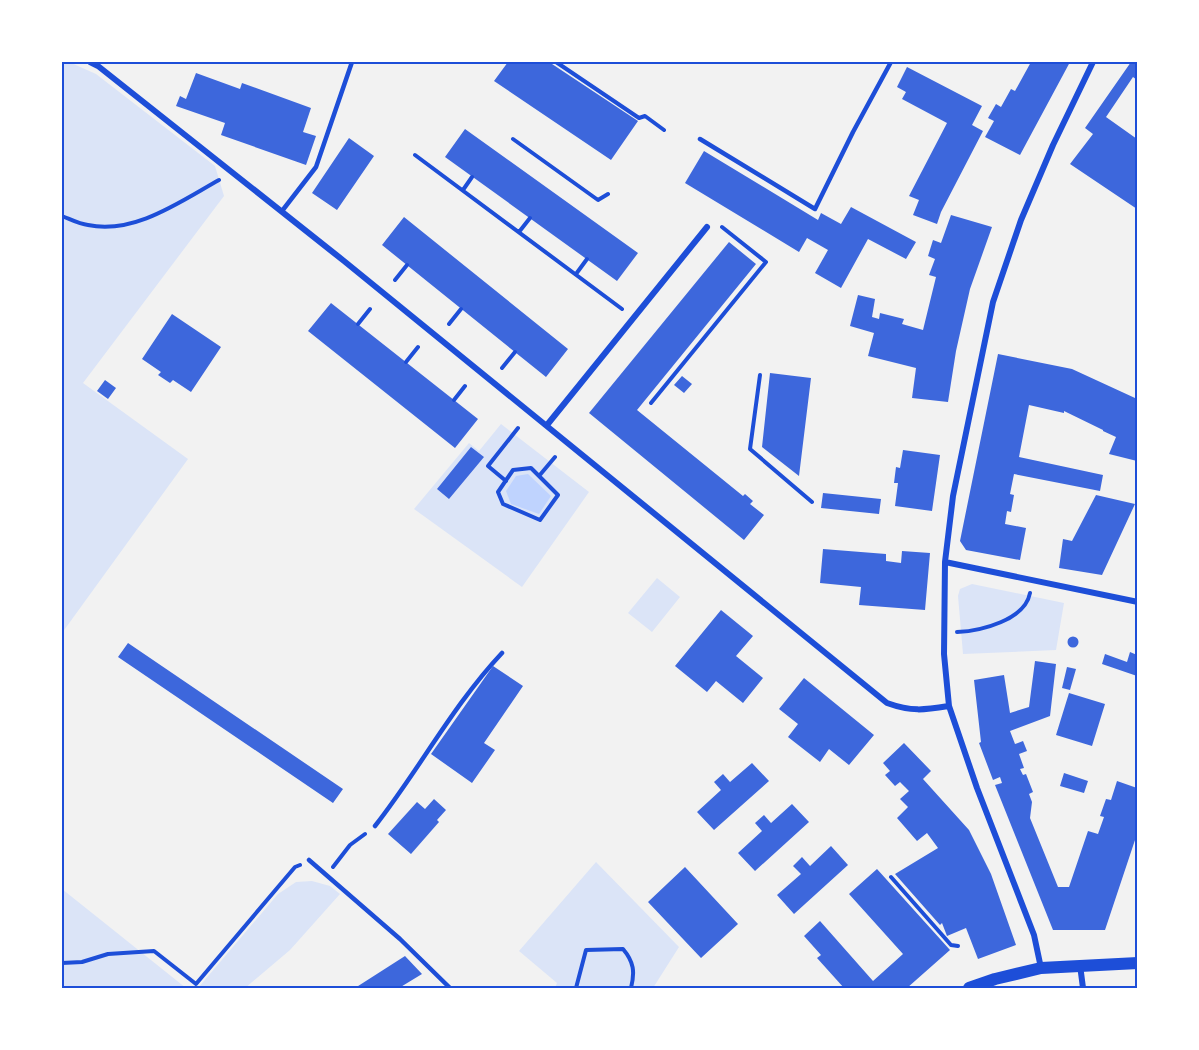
<svg xmlns="http://www.w3.org/2000/svg" width="1199" height="1050" font-family="Jost,sans-serif">
	<style>
		.green { fill: #dbe4f7 }
		.water { fill: #bfd3fe }
		.building { fill: #3d67dc }
		.lines { fill: none; stroke-linecap: round; stroke-linejoin: round }
		.path { stroke: #1d4ed8; stroke-width: 4 }
		.service { stroke: #1d4ed8; stroke-width: 4.5 }
		.minor { stroke: #1d4ed8; stroke-width: 6 }
		.secondary { stroke: #1d4ed8; stroke-width: 12 }
		.neatline { fill: none; stroke: #1d4ed8; stroke-width: 2 }
	</style>
	<rect width="100%" height="100%" fill="#f2f2f2"/>
	<path class="green" d="M62 62H69L96 74 215 166 224 196 83 383 188 459 62 633Z
		M501 424 589 492 522 587 414 509 469 443 479 451Z
		M657 578 680 597 652 632 628 613Z
		M972 584 1064 603 1056 650 963 654 958 596 960 589Z
		M596 862 679 947 653 988H555L557 983 519 951Z
		M312 881 330 886 340 894 290 950 245 988H198L278 894 296 882Z
		M62 889 186 988H62Z"/>
	<path class="water" d="M528 474 551 496 539 514 511 504 506 491 516 476Z"/>
	<path class="building" d="M508 62H549L638 121 611 160 494 81Z
		M1031 62H1070L1020 155 985 137 994 121 988 118 996 104 1001 107 1011 89 1015 91Z
		M1131 62H1137V80L1133 77 1106 117 1137 139V209L1070 164 1093 134 1085 128Z
		M907 67 982 106 972 125 983 131 941 212 937 224 913 215 919 200 909 196 947 123 902 99 906 92 897 87Z
		M196 73 240 89 242 83 311 108 303 132 316 136 306 165 221 135 225 123 176 106 180 96 186 99Z
		M465 129 638 253 617 281 445 157Z
		M349 138 374 156 337 210 312 193Z
		M704 151 818 220 821 213 841 224 851 207 916 242 906 259 868 239 841 288 815 273 828 250 807 238 799 252 685 183Z
		M951 215 992 227 970 289 956 351 948 402 912 398 916 368 868 356 874 333 850 326 858 295 875 299 872 317 879 319 880 313 904 319 902 324 923 330 936 277 929 275 935 259 928 256 933 240 941 243Z
		M404 217 568 349 546 377 382 245Z
		M729 242 756 264 637 410 743 496 745 494 753 501 750 504 764 515 744 540 589 413Z
		M331 303 478 419 455 448 308 331Z
		M172 314 221 347 191 392 173 380 170 383 158 375 161 372 142 359Z
		M998 354 1072 369 1135 398 1137 394V461L1109 454 1116 437 1103 431V430L1064 411V413L1029 405 1019 457 1103 475 1100 491 1014 474 1010 494 1014 495 1011 512 1007 511 1005 524 1026 528 1020 560 966 550 960 541Z
		M770 373 811 378 799 476 762 447Z
		M682 376 692 384 684 393 674 385Z
		M105 380 116 388 108 399 97 391Z
		M471 447 484 457 449 499 437 489Z
		M903 450 940 455 932 511 895 506 898 483H894L896 467 900 468Z
		M823 493 881 499 879 514 821 508Z
		M1096 495 1135 504 1102 575 1059 568 1063 539 1072 541Z
		M823 549 886 554V561L901 563 902 551 930 553 925 610 859 605 861 587 820 583Z
		M721 610 753 636 736 656 763 678 743 703 716 681 707 692 675 666Z
		M1067.5 642a5.5 5.5 0 1 1 11 0a5.5 5.5 0 1 1-11 0Z
		M128 643 343 789 333 803 118 657Z
		M1130 652 1137 655V676L1102 664 1105 654 1127 662Z
		M1035 661 1056 664 1050 716 1010 731 1015 744 1023 741 1027 751 1019 754 1024 768 1020 769 1023 775 1026 774 1033 792 1029 794 1032 802 1030 818 1058 887H1069L1088 831 1098 834 1104 817 1100 816 1106 799 1111 800 1117 781 1137 788V834L1105 930H1053L995 785 1002 783 1000 777 993 780 979 743 981 742 974 680 1004 675 1010 713 1029 707Z
		M493 666 523 686 484 743 495 750 472 783 431 754Z
		M1067 667 1076 669 1070 690 1062 688Z
		M804 678 874 735 849 765 829 749 820 762 788 737 798 724 779 709Z
		M1069 693 1105 704 1092 746 1056 735Z
		M904 743 931 771 923 779 969 830 991 874 1016 945 978 959 966 928 947 936 942 923 940 925 895 874 938 848 927 833 917 841 897 818 908 807 900 799 909 791 900 782 895 786 885 775 890 771 883 763Z
		M752 763 769 781 714 830 697 812 721 790 714 782 723 774 730 782Z
		M1064 773 1088 781 1084 793 1060 786Z
		M434 799 446 810 437 820 439 822 411 854 388 834 417 802 425 809Z
		M792 804 809 822 755 871 738 853 762 831 755 823 764 815 771 823Z
		M831 846 848 865 794 914 777 895 801 874 793 866 802 857 810 866Z
		M685 867 738 924 701 958 648 902Z
		M877 869 950 950 907 988H844L817 958 821 955 804 936 820 921 873 981 903 954 849 894Z
		M405 956 422 974 399 988H355Z"/>
	<g class="lines">
		<path class="path" d="M556 62 639 118 645 116 664 130
			M513 139 598 200 608 194
			M415 155 622 309
			M463 190 472 177
			M62 216C70 219 79 224 88 225 134 235 181 201 219 180
			M519 232 530 218
			M576 274 587 259
			M395 280 407 265
			M358 324 370 309
			M449 324 461 309
			M406 362 418 347
			M502 368 515 352
			M760 375 750 449 812 502
			M454 400 465 386
			M651 403 766 262 722 227
			M539 476 531 468 513 470 498 492 503 504 540 520 558 495 539 476 555 457
			M506 481 488 466 518 428
			M957 632C981 631 1025 620 1030 593
			M333 867 350 845 365 834
			M891 877 951 945 958 946
			M62 963 82 962 108 954 154 951 196 984 295 867 300 865
			M576 988 586 950 623 949C634 962 635 972 631 988"/>
		<path class="service" d="M700 139 815 209 853 132 891 62
			M282 211 316 167 352 62
			M375 826C419 770 453 705 502 653
			M309 860 400 939 450 988"/>
		<path class="minor" d="M90 62 98 66 344 261 887 703C912 712 924 710 949 706
			M547 425 707 227
			M945 562 1138 602
			M1080 965 1083 988
			M1041 968 1034 935 977 788 949 706 944 654 945 562 953 496 993 302 1021 220 1053 145 1093 62"/>
		<path class="secondary" d="M969 988 995 979 1041 968 1138 963"/>
	</g>
	<rect width="1199" height="1050" fill="none" stroke="#ffffff" stroke-width="126"/>
	<rect x="63" y="63" width="1073" height="924" class="neatline"/>
</svg>
